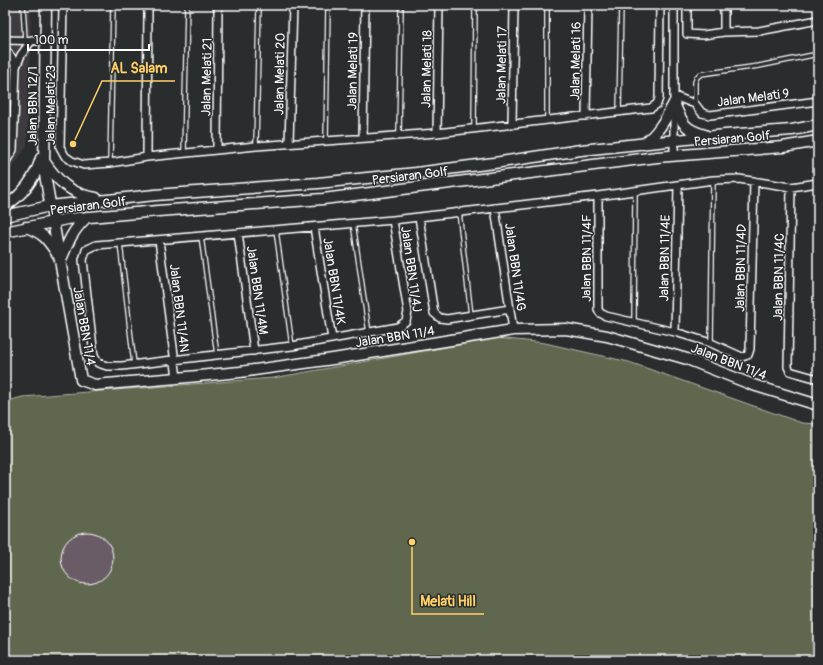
<svg xmlns="http://www.w3.org/2000/svg" width="823" height="665" font-family="Pangolin,sans-serif">
	<style>
		.built { fill: #3e3b3f }
		.green { fill: #5e684f; stroke: #aeb4a7 }
		.building { fill: #6b5b66; stroke: #fff }
		.lines { fill: none; stroke-linecap: round; stroke-linejoin: round }
		.lane-casing { stroke: #fff; stroke-width: 6 }
		.street-casing { stroke: #fff; stroke-width: 10 }
		.secondary-casing { stroke: #fff; stroke-width: 13 }
		.lane { stroke: #2a2d2e; stroke-width: 3.5 }
		.street { stroke: #2a2d2e; stroke-width: 7 }
		.secondary { stroke: #2a2d2e; stroke-width: 10 }
		.labels { text-anchor: middle; stroke-width: 3; stroke-linejoin: round; paint-order: stroke }
		.street-label { font-size: 13px; fill: #fff; stroke: #2a2d2e }
		.leader { fill: none; stroke: #ffd166; stroke-width: 1.5 }
		.callout-dot { fill: #ffd166; stroke: #2a2d2e; stroke-width: 1.5 }
		.callout-label { font-size: 14px; text-anchor: middle; font-weight: bold; fill: #ffd166; stroke: #2a2d2e; stroke-width: 3; stroke-linejoin: round; paint-order: stroke }
	</style>
	<rect width="100%" height="100%" fill="#2a2d2e"/>
	<filter id="ink" filterUnits="userSpaceOnUse"><feTurbulence type="fractalNoise" baseFrequency=".025" numOctaves="2"/><feDisplacementMap in="SourceGraphic" scale="8" xChannelSelector="R" yChannelSelector="G"/><feConvolveMatrix kernelMatrix="1 2 1 2 8 2 1 2 1" color-interpolation-filters="sRGB"/></filter>
	<g filter="url(#ink)">
		<path class="built" d="M5 5H31L27 146 5 178Z"/>
		<path class="green" d="M497 338 545 343 629 362 802 423 818 424V660H5V402L22 397 273 378Z"/>
		<path class="building" d="M61 558a26 26 0 1 1 52 0a26 26 0 1 1-52 0Z"/>
		<g class="lines">
			<defs>
				<path id="lane" d="M23 5 25 40
					M695 104V82L697 77 701 74 759 66 818 54
					M619 112 621 5
					M547 120V5
					M474 128 475 5
					M399 136 401 5
					M326 140 328 5
					M256 146 259 5
					M184 153 187 5
					M110 163 113 5
					M459 212 471 315
					M353 223 369 333
					M276 230 292 346
					M201 236 217 355
					M120 243 134 364
					M634 322 635 191
					M711 343 713 180"/>
				<path id="street" d="M63 5 60 147 65 156 72 161 84 165 110 163 147 157 256 146 437 133 651 108 657 104 659 98 660 5
					M687 5V34L703 35 724 32 759 31 818 20
					M724 32V5
					M5 40 45 41
					M5 49 12 58 16 67
					M674 96 695 104 702 113 710 115 818 101
					M586 116 588 5
					M512 125 514 5
					M437 133 439 5
					M363 138 365 5
					M289 143 293 5
					M217 150 218 5
					M674 156V5
					M147 157 148 5
					M5 163 13 150 16 67 21 55 32 40
					M791 187 788 367 790 371 793 372 818 379
					M598 196V309L600 313 606 316 675 332 711 343 742 357 748 355 750 349 754 181
					M495 208 513 330
					M419 217 434 313 440 318 447 319 510 309
					M393 220 408 312 406 321 398 327 292 346 122 366H107L98 363 94 356 83 260 86 250 96 245 393 220 598 196 713 180 739 179 791 187 818 183
					M314 227 332 339
					M238 233 254 351
					M159 240 177 378
					M675 332 678 185"/>
				<path id="secondary" d="M46 5 44 169 81 380 95 385 177 378 240 372 333 359 513 330 566 329 607 336 687 359 753 385 818 405
					M674 103C682 122 683 129 705 135
					M643 144C658 134 666 118 674 103
					M44 161C58 182 71 194 96 198
					M5 206C22 196 36 177 41 158
					M5 216 50 206 155 195 318 183 416 173 494 163 581 150 725 135 792 130 818 125
					M26 227C45 234 47 239 58 255
					M5 232 67 219 158 211 323 199 657 157 783 147 818 141
					M61 260C68 242 72 231 87 217"/>
			</defs>
			<use href="#lane" class="lane-casing"/>
			<use href="#street" class="street-casing"/>
			<use href="#secondary" class="secondary-casing"/>
			<use href="#lane" class="lane"/>
			<use href="#street" class="street"/>
			<use href="#secondary" class="secondary"/>
		</g>
	</g>
	<g class="labels">
		<g class="street-label">
			<text transform="translate(575 61) rotate(-89)" y="5">Jalan Melati 16</text>
			<text transform="translate(501 65) rotate(-89)" y="5">Jalan Melati 17</text>
			<text transform="translate(426 69) rotate(-89)" y="5">Jalan Melati 18</text>
			<text transform="translate(352 71) rotate(-89)" y="5">Jalan Melati 19</text>
			<text transform="translate(279 74) rotate(-89)" y="5">Jalan Melati 20</text>
			<text transform="translate(206 77) rotate(-89)" y="5">Jalan Melati 21</text>
			<text transform="translate(753 97) rotate(-7)" y="5">Jalan Melati 9</text>
			<text transform="translate(50 105) rotate(-90)" y="5">Jalan Melati 23</text>
			<text transform="translate(32 106) rotate(-90)" y="5">Jalan BBN 12/1</text>
			<text transform="translate(732 138) rotate(-5)" y="5">Persiaran Golf</text>
			<text transform="translate(410 175) rotate(-7)" y="5">Persiaran Golf</text>
			<text transform="translate(88 205) rotate(-7)" y="5">Persiaran Golf</text>
			<text transform="translate(586 258) rotate(-90)" y="5">Jalan BBN 11/4F</text>
			<text transform="translate(664 258) rotate(-89)" y="5">Jalan BBN 11/4E</text>
			<text transform="translate(516 267) rotate(82)" y="5">Jalan BBN 11/4G</text>
			<text transform="translate(740 268) rotate(-89)" y="5">Jalan BBN 11/4D</text>
			<text transform="translate(412 269) rotate(82)" y="5">Jalan BBN 11/4J</text>
			<text transform="translate(778 277) rotate(-89)" y="5">Jalan BBN 11/4C</text>
			<text transform="translate(335 281) rotate(81)" y="5">Jalan BBN 11/4K</text>
			<text transform="translate(258 290) rotate(82)" y="5">Jalan BBN 11/4M</text>
			<text transform="translate(180 308) rotate(83)" y="5">Jalan BBN 11/4N</text>
			<text transform="translate(85 326) rotate(80)" y="5">Jalan BBN 11/4</text>
			<text transform="translate(395 336) rotate(-9)" y="5">Jalan BBN 11/4</text>
			<text transform="translate(729 361) rotate(21)" y="5">Jalan BBN 11/4</text>
		</g>
	</g>
	<path class="leader" d="M73 144L102 81H175M412 542L412 614H484"/>
	<g class="callout-dot">
		<circle cx="73" cy="144" r="4"/>
		<circle cx="412" cy="542" r="4"/>
	</g>
	<g class="callout-label">
		<text x="139" y="73">AL Salam</text>
		<text x="448" y="606">Melati Hill</text>
	</g>
	<rect width="823" height="665" fill="none" stroke="#2a2d2e" stroke-width="20"/>
	<rect x="10" y="10" width="803" height="645" fill="none" stroke="#fff" stroke-width="1.5" filter="url(#ink)"/>
	<path d="M28 44v6h121v-6" fill="none" stroke="#ffffff" stroke-width="2"/>
	<text x="34" y="44" font-size="12" fill="#ffffff" stroke="#2a2d2e" stroke-width="3" paint-order="stroke">100 m</text>
</svg>
